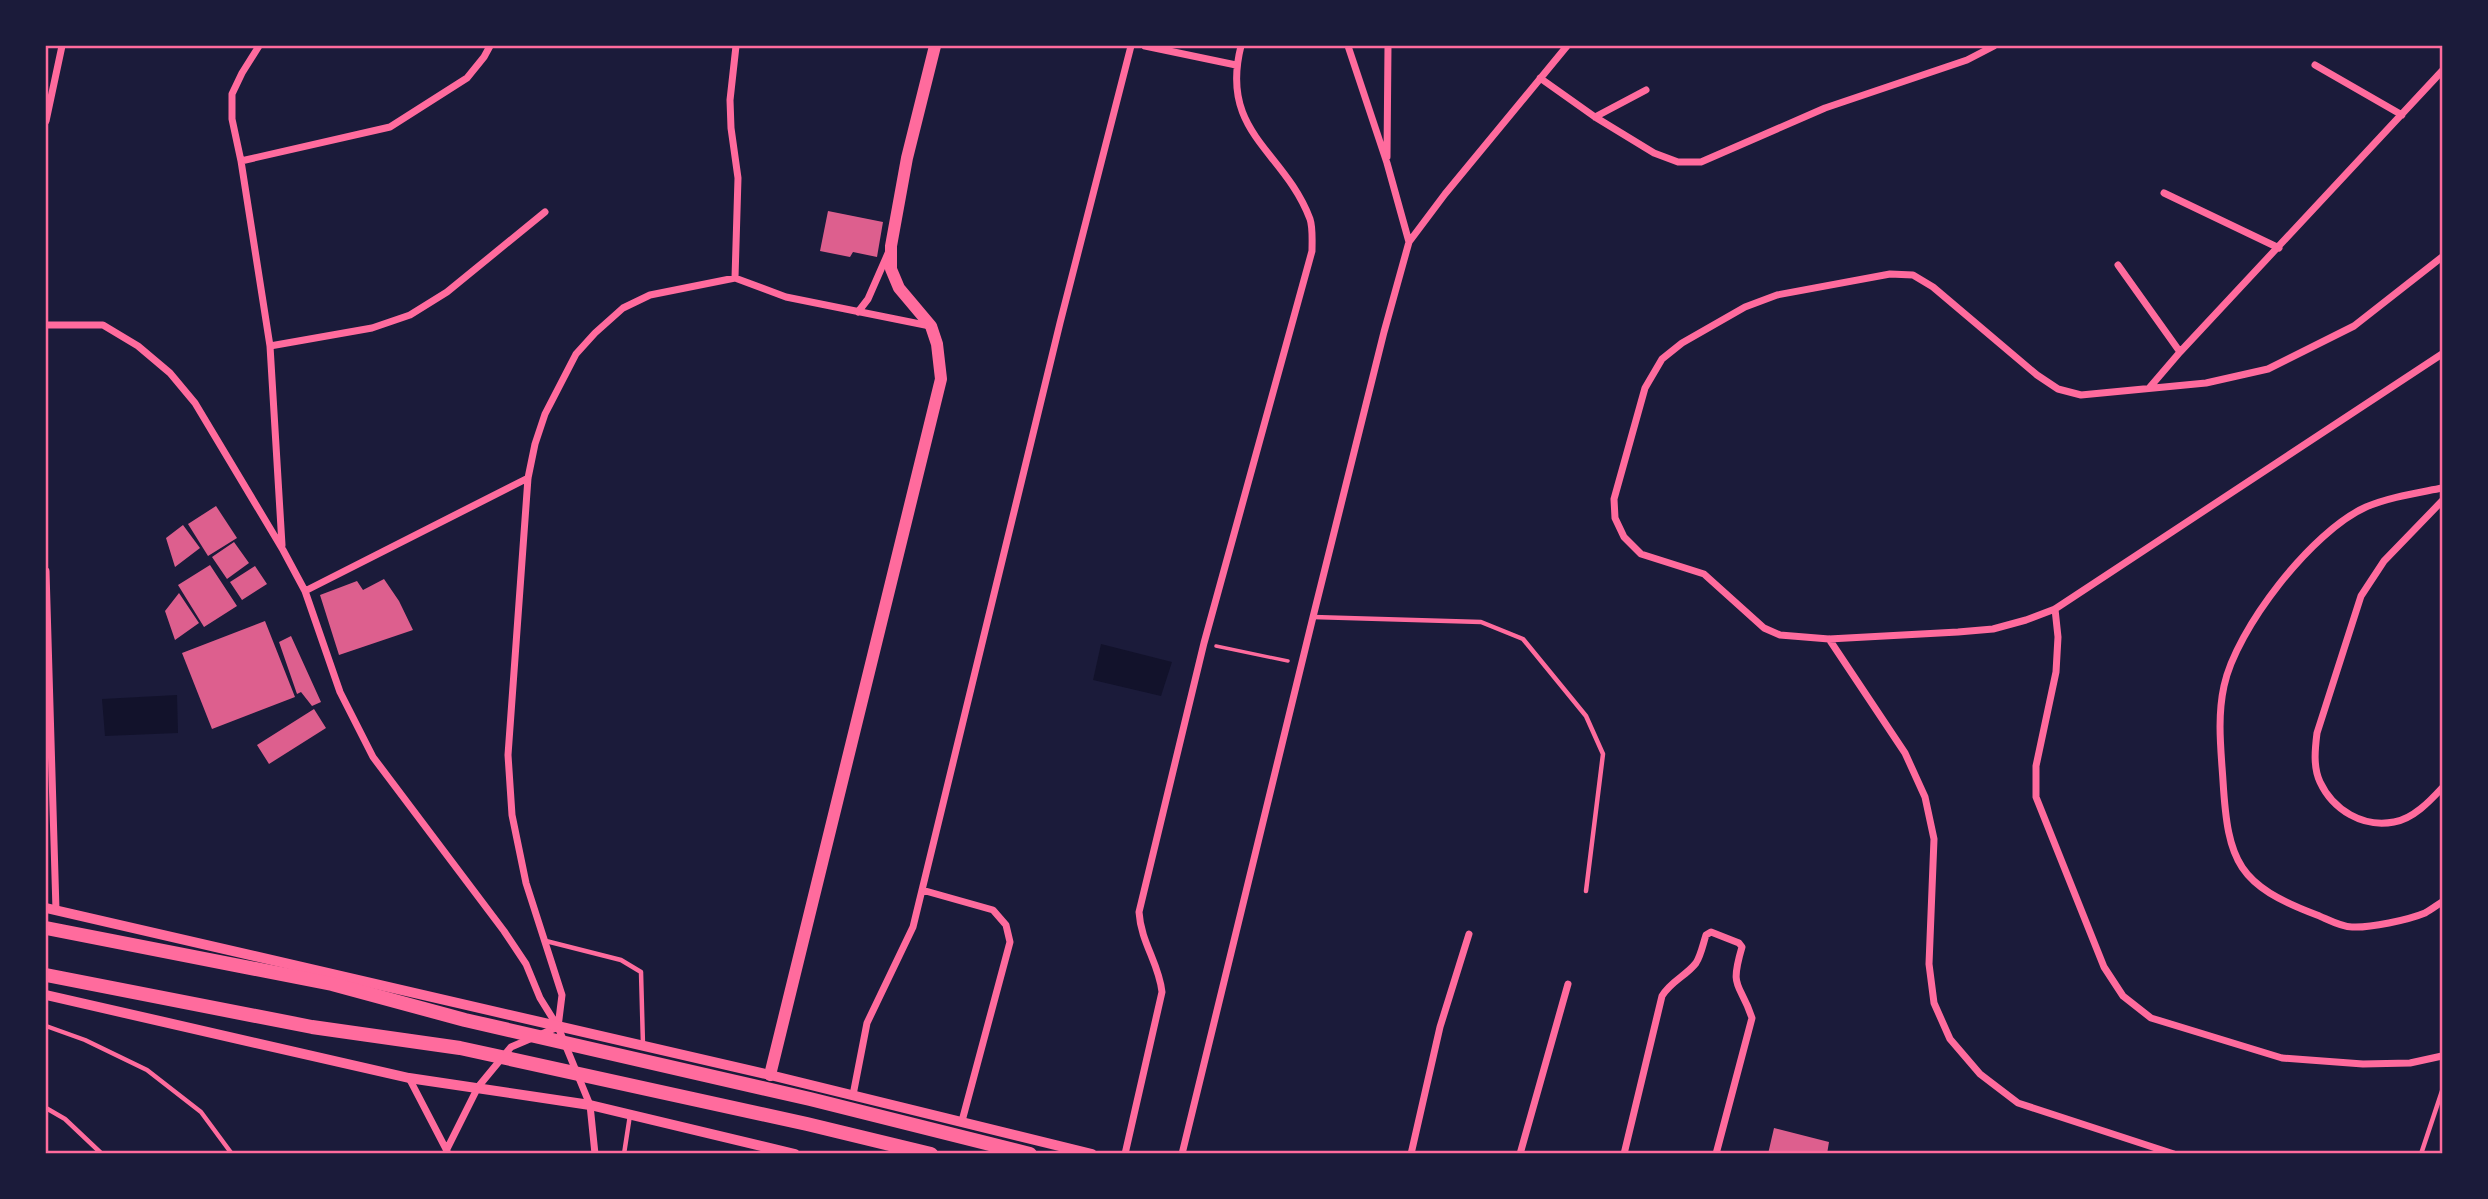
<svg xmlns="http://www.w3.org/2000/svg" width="2488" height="1199" font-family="'Work Sans',sans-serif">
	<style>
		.water { fill: #12122b }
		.building { fill: #dd5f8e }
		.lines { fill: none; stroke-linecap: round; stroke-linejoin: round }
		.path { stroke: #ff6b9d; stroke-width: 3.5 }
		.service { stroke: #ff6b9d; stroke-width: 4.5 }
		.minor { stroke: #ff6b9d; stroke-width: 7 }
		.tertiary { stroke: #ff6b9d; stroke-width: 10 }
		.secondary { stroke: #ff6b9d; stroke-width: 12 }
		.primary { stroke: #ff6b9d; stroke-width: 14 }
		.neatline { fill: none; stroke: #ff6b9d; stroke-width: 2.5 }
	</style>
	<rect width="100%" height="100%" fill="#1b1b3a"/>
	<path class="water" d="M1101 644 1172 662 1161 696 1093 680Z
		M177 695 178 733 105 736 102 699Z"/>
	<path class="building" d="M828 211 883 222 877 257 853 252 850 257 820 251Z
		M216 506 237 538 208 556 188 524Z
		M183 525 200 548 175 567 166 538Z
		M234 542 249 563 227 579 212 557Z
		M210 565 237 606 204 627 178 585Z
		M255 566 267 584 242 600 230 582Z
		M384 579 399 601 413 630 339 655 320 595 357 581 363 590Z
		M179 593 199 623 175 640 165 611Z
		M265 621 295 697 212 729 182 653Z
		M291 636 321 702 312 706 301 692 297 694 279 642Z
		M314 709 326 728 269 764 257 745Z
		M1774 1128 1829 1142 1827 1154H1768Z"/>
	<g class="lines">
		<path class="path" d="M1216 646 1288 661"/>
		<path class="service" d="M1313 617 1481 622 1523 639 1586 716 1603 754 1586 891
			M546 941 621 960 641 972 643 1045
			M46 1026 85 1040 147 1070 201 1112 232 1154
			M46 1108 65 1119 102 1154
			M624 1154 630 1115
			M2421 1154 2442 1091"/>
		<path class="minor" d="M259 46 242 73 232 94V119L241 161 270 346 282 545
			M1145 46 1236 65
			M1348 46 1387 163 1409 242
			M2315 65 2402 115
			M1540 78 1595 117 1654 153 1678 162H1701L1825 108 1967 60 1994 46
			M1595 117 1646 90
			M46 121 62 46
			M1387 157 1388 46
			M241 161 390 127 467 78 484 57 490 46
			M2164 193 2279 248
			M2442 257 2354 326 2268 369 2206 383 2081 395 2058 389 2037 375 1933 287 1913 275 1890 274 1777 295 1745 307 1682 343 1662 359 1645 388 1614 499 1615 518 1624 537 1641 554 1704 574 1764 628 1780 635 1829 639 1958 632 1993 629 2026 620 2055 609 2442 354
			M2118 265 2180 352
			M735 278 738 178 731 128 730 100 736 46
			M858 312 868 299 889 251
			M46 325H103L138 346 170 373 195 403 283 550 305 591 340 692 373 757 504 931 526 964 540 998 558 1027
			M270 346 372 328 410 315 447 292 545 212
			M2150 387 2180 352 2442 71
			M2442 488C2417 493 2389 497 2366 507 2312 531 2236 629 2224 686 2217 718 2221 750 2223 781 2228 863 2238 885 2317 915 2327 919 2341 927 2352 927 2370 928 2408 920 2425 913 2431 910 2437 905 2442 902
			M2442 501 2384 561 2361 596 2317 733C2315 749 2313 767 2320 782 2333 810 2363 828 2394 822 2413 819 2430 801 2442 788
			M46 571 56 910
			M305 591 528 478
			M2055 609 2058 637 2056 672 2036 766V797L2104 967 2123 996 2151 1018 2282 1058 2363 1064 2410 1063 2442 1056
			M1829 639 1905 753 1925 797 1934 839 1929 964 1934 1003 1950 1039 1980 1074 2018 1103 2174 1154
			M922 890 993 910 1006 925 1010 942 962 1121
			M409 1078 448 1153
			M853 1095 867 1023 913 927 1060 323 1131 46
			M447 1149 478 1087 511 1047 558 1027
			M595 1154 590 1105 558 1027 562 995 526 883 512 815 508 755 528 478 535 444 545 414 576 354 595 333 623 308 650 295 735 278 786 297 930 326
			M1125 1154 1162 992C1159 963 1141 943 1139 912L1204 643 1312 251C1312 241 1313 228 1310 219 1284 150 1219 133 1241 46
			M1182 1154 1313 617 1384 332 1409 242 1445 194 1567 46
			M1411 1154 1440 1027 1469 934
			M1520 1154 1568 984
			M1624 1154 1662 996C1671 981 1686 976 1696 963 1701 955 1703 944 1706 935L1711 932 1739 943 1742 947C1729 991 1740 981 1752 1018L1716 1154"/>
		<path class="tertiary" d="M46 908 770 1075 1092 1154
			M46 995 409 1078 590 1105 795 1154"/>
		<path class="secondary" d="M770 1075 941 379 937 344 931 326 899 288 891 269V246L907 158 935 46"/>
		<path class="primary" d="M46 928 332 984 465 1020 810 1099 1030 1154
			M46 975 312 1027 460 1048 807 1124 931 1154"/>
	</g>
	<rect width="2488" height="1199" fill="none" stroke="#1b1b3a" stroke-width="94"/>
	<rect x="47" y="47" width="2394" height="1105" class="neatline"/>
</svg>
